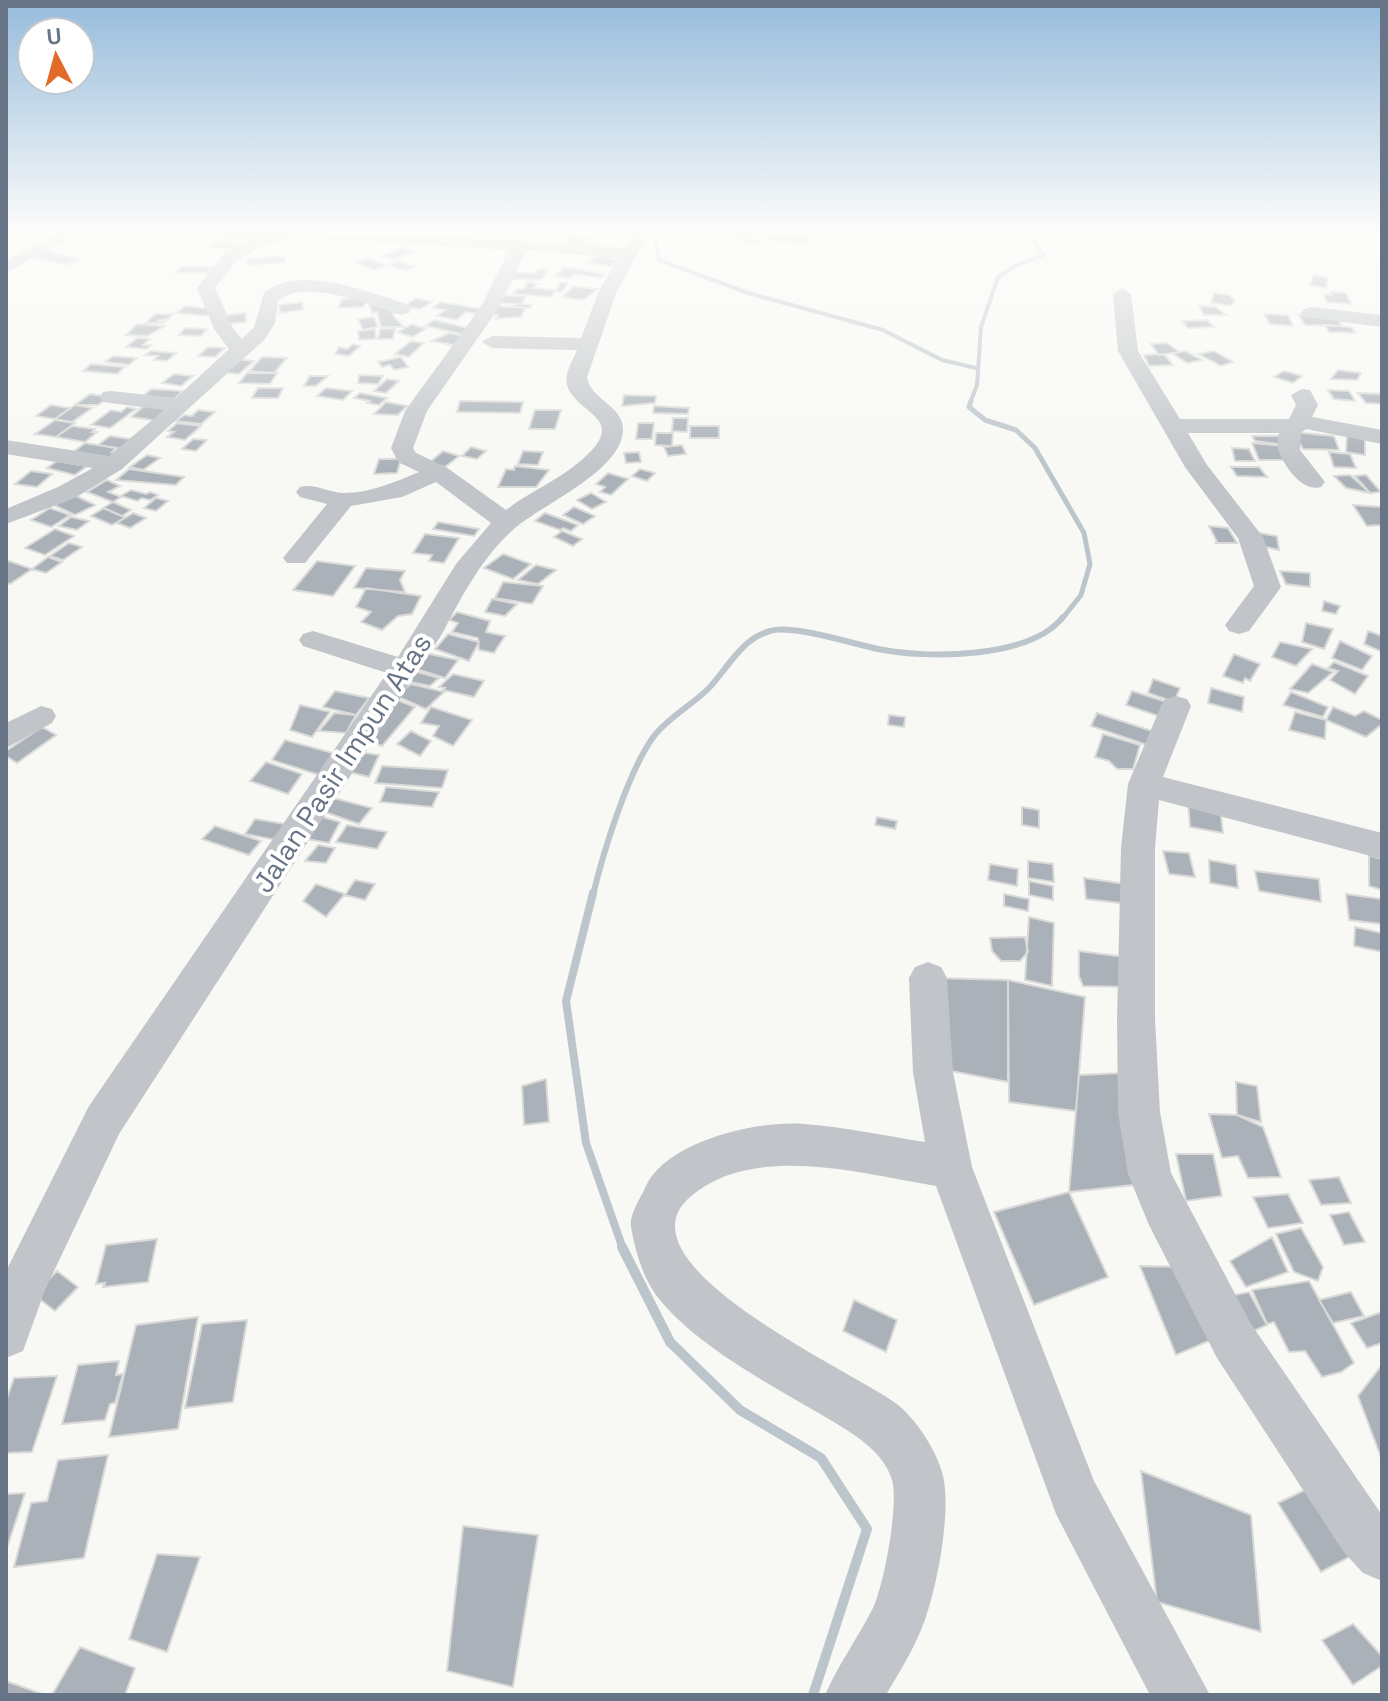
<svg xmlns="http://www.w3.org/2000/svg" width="1388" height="1701" font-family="'Space Grotesk',sans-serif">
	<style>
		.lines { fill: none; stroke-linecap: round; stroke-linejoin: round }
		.stream-far4 { stroke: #bcc5cb; stroke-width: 4 }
		.stream-far3 { stroke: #bcc5cb; stroke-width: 5 }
		.stream-far2 { stroke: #bcc5cb; stroke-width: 6 }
		.stream-far1 { stroke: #bcc5cb; stroke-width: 8 }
		.stream { stroke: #bcc5cb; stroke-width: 10 }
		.building { fill: #aab1b8; stroke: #dadad8; stroke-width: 2 }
		.minor { fill: #c1c5c9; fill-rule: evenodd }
		.labels { text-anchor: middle; stroke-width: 8; stroke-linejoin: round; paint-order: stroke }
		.street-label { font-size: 28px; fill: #677586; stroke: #fff }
	</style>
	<rect width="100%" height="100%" fill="#f8f8f5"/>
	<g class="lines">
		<path class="stream-far4" d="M631 233 654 235 659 260 748 293 883 330 942 360 976 368
			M970 403 977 385 981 327 998 277 1015 266 1044 255 1029 233"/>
		<path class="stream-far3" d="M971 401 969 407 985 420 1016 430 1035 448 1084 533 1090 564 1081 595 1062 619"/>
		<path class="stream-far2" d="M593 895C603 853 628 771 654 736 668 718 692 705 709 688 728 668 741 639 770 631 792 624 853 644 878 649 926 659 1030 659 1063 617"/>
		<path class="stream-far1" d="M593 893 566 1001 586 1143 623 1249"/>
		<path class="stream" d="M622 1247 670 1342 740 1410 821 1458 867 1529 813 1695"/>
	</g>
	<path class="building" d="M564 233 585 237H594L579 247 566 244 571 239H555Z
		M752 233 808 235 807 244 769 241 770 237 751 236Z
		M221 238 236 239 231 243 242 244 235 249 210 248Z
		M403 247 415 251 393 260 382 256Z
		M47 251 82 259 67 265 33 258Z
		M599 254 617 256 611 259 619 261 611 267 588 262Z
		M286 256 284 263 246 265 248 259Z
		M367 258 387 265 375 270 355 263Z
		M396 261 416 266 406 271 387 265Z
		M183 266 213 267 207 273H175Z
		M565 267 605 274 601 278 575 274 570 279 555 276Z
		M538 269H548L542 280 510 279 514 272 535 273Z
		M1313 275 1328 278 1326 288 1310 285Z
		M527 282 537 283 533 288 557 290 560 282 568 283 562 292 554 291 552 297 513 294 517 289H524Z
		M573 286 598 289 583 300 562 297Z
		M1331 292 1346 293 1351 304 1327 302 1324 294 1332 295Z
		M1214 293 1230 295 1235 301 1231 306 1211 303Z
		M502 295 526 296 522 304 532 305 530 308 512 307 518 304 498 303Z
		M367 298 363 307 338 308 342 299Z
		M416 298 432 302 420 309 404 307Z
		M302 302 303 310 280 313 279 305Z
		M440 302 482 309 476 314 466 312 457 320 437 316 445 310 433 308Z
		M382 303 391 308 394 317 404 327H381L377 312 372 313 369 305Z
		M185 306 215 309 207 316 176 313Z
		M498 306 526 308 521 317 495 319 498 315H491Z
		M1199 306 1216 307 1226 315H1204Z
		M246 313V322L227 324V315Z
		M155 314H173L168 319 157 321H166L164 323H146Z
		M1264 314 1288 315 1293 326 1270 324Z
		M1298 314 1337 317 1342 326 1305 325Z
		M374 317 378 327 363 330 358 319Z
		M434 320 469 328 461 334 425 326Z
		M1207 320 1214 327 1188 328 1182 321Z
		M137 324 165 326 147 336 126 335Z
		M412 324 426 329 412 337 397 332Z
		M1325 325 1351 327 1356 333 1329 332Z
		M185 328 207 329 201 336 179 335Z
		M395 328 393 339H378L380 329Z
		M375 329 376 339 359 340 358 331Z
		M449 333 464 336 453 345 431 341Z
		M137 338 150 339 143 345H151L147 349 126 347Z
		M411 341 424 343 409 357 395 354Z
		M1167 343 1179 352 1159 355 1151 344Z
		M353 344 360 346 349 356 335 354 339 347 347 349Z
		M208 347 225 348 215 357 198 356Z
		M151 351 176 353 167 361 154 360 158 356 145 355Z
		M1185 351 1202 360 1187 363 1172 353Z
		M1214 351 1233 362 1221 366 1198 354Z
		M1164 354 1173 365 1149 366 1144 355Z
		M113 356 137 358 129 365 105 362Z
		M262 357 287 358 274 373 249 371Z
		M401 357 408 367 394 370 390 365 382 367 378 362Z
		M235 359 254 361 239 374 220 372Z
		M91 364 125 367 117 374 83 371Z
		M1338 370 1361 373 1357 380 1331 379Z
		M1284 371 1302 376 1293 383 1274 377Z
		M247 373H277L270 384 239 383Z
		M174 374 193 376 181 386 162 383Z
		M359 375 383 376 378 384 358 383Z
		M310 376H328L316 386H304Z
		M387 379 399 381 386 393 374 391Z
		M258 388H283L278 398H252Z
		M326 388 352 391 343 400 317 396Z
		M151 389 183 391 172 401 140 399Z
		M1328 390 1349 391 1355 401 1334 399Z
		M360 393 387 398 379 405 367 403 370 401 354 398Z
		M1358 393 1382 394V404L1366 403Z
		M90 394 109 397 98 405H75Z
		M624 395 656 396 655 403 622 406Z
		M460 401 523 402 520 413 457 412Z
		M386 402 407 406 398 415 374 414Z
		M146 404 174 407 159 421 131 417Z
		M51 405 70 408 55 419 36 416Z
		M75 405 92 408 72 422 55 419Z
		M654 406 689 408 688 414 653 413Z
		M127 407 136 409 110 428 91 425 111 410 121 412Z
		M198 410 215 412 201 424 176 421 184 415 192 416Z
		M535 410H561L555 429H529Z
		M673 418H688L687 432 672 431Z
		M55 420 75 423 56 437 35 434Z
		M177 423 201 426 185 440 167 437 174 432 168 431Z
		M638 423H654L652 439H636Z
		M72 426 95 429 92 432H97L85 442 56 437Z
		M690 426H719V438H690Z
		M1293 432 1334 436 1339 450 1303 449Z
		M1347 432 1365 435V455L1346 452Z
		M656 433H673L672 446 655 445Z
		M110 436 137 440 125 450 98 445Z
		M1252 436H1288L1286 445 1255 441Z
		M193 439 207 440 196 451 182 449Z
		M85 443 117 448 112 452 121 453 112 460 72 453Z
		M1252 443 1285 446 1291 460H1259Z
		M682 445 686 454 668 456 664 447Z
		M471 447 486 451 477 459 462 456Z
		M1232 448 1249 449 1255 461H1235Z
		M443 451 459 456 445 467 429 463Z
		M523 451 543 452 538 465 518 464Z
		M639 452 641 462 626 463 624 453Z
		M1329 452 1350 454 1356 468 1334 467Z
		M147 455 160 458 143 470 130 467Z
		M379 459H401L397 473 374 474Z
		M57 461 87 466 75 475 47 468Z
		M515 466 549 470 536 487H498L506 469 514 470Z
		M1231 467H1259L1267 477 1237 476Z
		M129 469 184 477 176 485 116 480Z
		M640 469 655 473 647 481 632 476Z
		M31 471 52 474 37 487 15 484Z
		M608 473 628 479 611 495 600 492 605 487 596 484Z
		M1350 475 1370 493 1346 488 1334 476Z
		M1366 475 1381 492 1370 493 1355 476Z
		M107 480 120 486 108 492 121 497 113 502 87 492Z
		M131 490 146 494 150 492 158 495 150 500 142 498 137 501 121 496Z
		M591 493 606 502 592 509 577 500Z
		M74 495 95 505 75 515 54 505Z
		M156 498 168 501 156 511 144 508Z
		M113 502 131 510 122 516 103 508Z
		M1353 505 1382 507V525L1367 526Z
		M574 507 595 516 583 524 563 515Z
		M50 508 70 515 51 527 31 520Z
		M104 508 122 516 125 518 112 525 91 516Z
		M133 513 146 518 130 528 117 523Z
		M545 513 578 525 571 531 563 528 560 530 535 521Z
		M71 517 89 521 77 530 59 526Z
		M438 522 479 529 474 536 433 529Z
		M1209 526 1228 528 1237 543H1215L1217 542Z
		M55 529 74 536 45 555 25 548Z
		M562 531 582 539 573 546 554 537Z
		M1258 533 1277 536 1279 550 1262 546Z
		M425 534 459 538 444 563 429 561 432 555 413 553Z
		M69 543 82 547 63 560 50 556Z
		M503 554 531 564 513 579 484 568Z
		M48 557 62 562 46 573 32 569Z
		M9 561 32 569 10 584 6 583V563Z
		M317 561 355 566 333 596 293 590Z
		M536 565 556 570 538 584 518 580Z
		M366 568 405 571 400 580 405 592 354 588Z
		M1280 571 1310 573V587L1286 584Z
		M503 582 543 586 532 604 495 598Z
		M366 588 421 596 412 614 398 616 382 630 361 622 371 612 356 607Z
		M492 599 517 604 505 616 485 612Z
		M1324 601 1340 606 1336 614 1322 611Z
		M457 612 490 621 486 632 505 636 494 653 479 650 478 638 452 632 458 623 449 620Z
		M1306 623 1333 629 1324 649 1302 642Z
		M1368 631 1382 636V652L1364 644Z
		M448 634 479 642 469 661 435 649Z
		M1340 641 1372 656 1362 670 1332 658Z
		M1280 642 1312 649 1296 666 1272 657Z
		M425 653 458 660 445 678 416 669Z
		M1234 654 1260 664 1250 681 1245 678 1243 683 1223 676Z
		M1334 662 1368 676 1355 694 1330 680 1338 671 1328 668Z
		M1312 664 1333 672 1308 693 1290 689Z
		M414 671 439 678 430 686 406 681Z
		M453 674 484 681 474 697 443 690 445 688 439 687Z
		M1153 679 1180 688 1174 702 1148 693Z
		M411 684 444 692 426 709 396 696Z
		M1211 688 1244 697 1242 712 1208 703Z
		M335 691 369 698 356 715 323 707Z
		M1132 691 1170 703 1164 718 1126 705Z
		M1291 692 1328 707 1323 717 1283 705Z
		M395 699 415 707 382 746 365 740Z
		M300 705 330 712 312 737 290 730Z
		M431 707 472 720 453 746 433 736 439 726 421 723Z
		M1333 707 1355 716 1364 711 1382 720V724L1366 737 1326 720Z
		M1295 712 1326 720 1325 739 1289 730Z
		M334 713 356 715 346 733 319 731Z
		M1097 713 1155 732 1150 746 1091 726Z
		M889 715 905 717 904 727 888 725Z
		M42 727 56 735 17 763 6 756V751Z
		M411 731 431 741 420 756 397 744Z
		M1103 734 1140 745 1133 769H1117L1109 761 1095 757Z
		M285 740 333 753 319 775 272 760Z
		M359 752 379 755 369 777 345 771Z
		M266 762 302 774 288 794 250 781Z
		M382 766 448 770 442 788 375 783Z
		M386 787 439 792 432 807 380 802Z
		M329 797 372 808 359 824 319 810Z
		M1188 801 1220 807 1223 833 1190 827Z
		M1022 807 1039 810V828L1022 825Z
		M323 817 340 822 329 843 301 838Z
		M877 817 897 821 895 829 875 825Z
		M255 819 297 826 287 842 245 834Z
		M347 825 387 832 377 849 336 842Z
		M215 826 261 841 249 855 202 839Z
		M318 845 335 848 326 863 305 861Z
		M1163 851 1189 853 1195 877 1169 874Z
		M1369 855 1382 859V890L1369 886Z
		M1209 860 1236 865 1238 888 1210 883Z
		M1028 861 1053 864 1054 882 1028 878Z
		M990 864 1018 869 1017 886 988 880Z
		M1255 871 1319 879 1321 902 1259 891Z
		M1084 878 1126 884 1129 904 1086 899Z
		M355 880 375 884 365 900 345 895Z
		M1029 881 1053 886V900L1029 895Z
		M316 884 345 894 326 917 303 901Z
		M1004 894 1029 899 1028 911 1004 906Z
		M1346 894 1382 899V924L1349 920Z
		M1029 917 1054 923 1052 986 1025 980Z
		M1355 927 1382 933V952L1354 946Z
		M1025 937 1028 952 1020 961H1001L992 951 990 938Z
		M1079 951 1125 957 1129 987 1083 986 1079 976Z
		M937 978 1008 980V1082L936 1068Z
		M1008 980 1085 997 1076 1111 1009 1102Z
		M1122 1073 1142 1184 1069 1192 1079 1075Z
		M546 1079 549 1122 524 1125 522 1086Z
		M1236 1082 1257 1086 1261 1122 1237 1115Z
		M1209 1114 1237 1115 1263 1127 1281 1177 1248 1178 1238 1156 1222 1158Z
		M1176 1154H1213L1222 1196 1186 1201Z
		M1339 1177 1351 1203 1321 1205 1309 1180Z
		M1069 1192 1108 1277 1034 1305 994 1212Z
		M1288 1194 1303 1223 1268 1228 1253 1197Z
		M1349 1212 1365 1242 1344 1245 1330 1215Z
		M1301 1228 1323 1267 1318 1281 1294 1272 1276 1234Z
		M1272 1237 1288 1272 1246 1287 1230 1261Z
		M157 1239 148 1282 103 1287 105 1283 96 1284 106 1245Z
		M1140 1266 1187 1267 1225 1334 1176 1355Z
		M57 1271 78 1287 55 1311 34 1295Z
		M1309 1281 1354 1363 1341 1372 1322 1377 1305 1351 1289 1352 1274 1322 1267 1324 1252 1290Z
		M1249 1292 1267 1325 1244 1335 1224 1297Z
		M1351 1292 1364 1316 1333 1323 1319 1300Z
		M854 1300 897 1320 886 1352 843 1331Z
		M1382 1312V1343L1367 1348 1351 1323Z
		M198 1317 178 1429 109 1437 136 1325Z
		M247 1320 233 1402 185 1408 202 1324Z
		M119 1361 116 1375 123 1374 115 1403 110 1404 105 1420 62 1424 78 1365Z
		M1382 1365V1460L1358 1396Z
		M57 1376 32 1452 6 1453V1401L14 1378Z
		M108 1455 84 1558 14 1567 31 1503 47 1501 58 1460Z
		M1141 1471 1251 1515 1261 1632 1157 1602Z
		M1311 1487 1355 1554 1321 1572 1278 1503Z
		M25 1493 6 1551V1494Z
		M463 1526 538 1535 513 1687 447 1671Z
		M157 1554 200 1557 167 1652 129 1639Z
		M1353 1624 1382 1656V1666L1353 1685 1322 1640Z
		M80 1647 135 1668 125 1695H52Z
		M6 1681 45 1695H6Z"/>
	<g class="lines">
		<path class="minor" d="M58 233H79L6 273V261Z
			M207 233C346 233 485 235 624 248L633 233H649L617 291 587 377C590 400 625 406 623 431 621 471 543 504 515 528 482 557 462 596 442 634L119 1134 45 1290 23 1351 6 1358V1271L89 1106 387 673 303 646 299 640 303 634 313 631 398 657 456 564 491 523 436 482 402 497 351 506 305 563H287L283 558 327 504 300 497 296 492 300 487C315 483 329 493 344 493 370 493 395 482 419 472L398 462 391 448 405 411 482 305 509 250 346 240 270 242 237 260 215 288 233 328 242 339 254 327 264 293C298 263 371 293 409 305L411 309 409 313 402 315C370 307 307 276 278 301L275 323 265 339 122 469 75 498 6 524V509L58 487 93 468 6 454V440L109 456 164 410 103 402 100 397 103 392 111 391 176 398 229 349 214 329 197 288 225 252 245 242 215 238ZM526 250 618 258 599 291 581 338 492 336 482 342 492 348 577 350C573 360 564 374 567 385 575 413 626 417 588 454 564 478 532 490 506 510L446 467 416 453 413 448 427 411 500 306Z
			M723 233H749L764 240 755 245 725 237Z
			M1122 288 1131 294 1138 351 1180 419H1289L1296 405 1291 395 1302 389 1310 390 1318 405 1312 417 1382 430V444L1306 429 1301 433 1300 450 1325 482 1321 487C1303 492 1286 469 1279 452 1277 447 1278 439 1279 433H1188L1207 465 1263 537 1281 587 1249 631 1239 634 1229 631 1225 625 1254 586 1238 538 1185 467 1118 351 1113 294Z
			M1311 307 1382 315V327L1304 317 1301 313 1304 309Z
			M1176 696 1187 699 1191 706 1163 777 1382 833V859L1159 800 1155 848V1019L1160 1112 1171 1173 1251 1324 1382 1515V1581L1363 1573 1343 1551 1217 1358 1149 1225 1128 1174 1118 1112 1117 1019 1121 848 1128 784 1161 706 1165 699Z
			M41 706 52 709 56 716 52 723 6 748V723Z
			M928 962 941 967 947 978 953 1072 972 1167 1094 1481 1210 1695H1150L1056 1514 936 1186C862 1174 753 1142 690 1197 612 1265 861 1375 898 1405 917 1420 938 1453 943 1476 952 1514 935 1602 918 1637 909 1657 897 1676 886 1695H825C838 1665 857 1639 872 1610 884 1587 899 1504 892 1480 883 1450 852 1433 827 1418 772 1385 696 1347 656 1295 642 1276 635 1249 631 1227 629 1215 640 1199 645 1188 665 1141 758 1120 805 1124 845 1127 886 1136 925 1142L913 1072 909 978 915 967Z"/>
	</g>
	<linearGradient id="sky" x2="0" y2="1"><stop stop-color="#96bbdc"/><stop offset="0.49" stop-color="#fcfcfa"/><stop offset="1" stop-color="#fcfcfa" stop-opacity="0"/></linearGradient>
	<rect width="1388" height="471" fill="url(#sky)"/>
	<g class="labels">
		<g class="street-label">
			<text transform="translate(342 763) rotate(-57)" y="10">Jalan Pasir Impun Atas</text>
		</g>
	</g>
	<rect width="1388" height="1701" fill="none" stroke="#677586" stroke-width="16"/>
	<g transform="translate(56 56) rotate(354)"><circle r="38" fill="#ffffff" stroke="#c2c8cf" stroke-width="2"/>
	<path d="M0-6L14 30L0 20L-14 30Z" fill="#e26b2c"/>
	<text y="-12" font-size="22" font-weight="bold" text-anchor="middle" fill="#677586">U</text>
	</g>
</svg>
